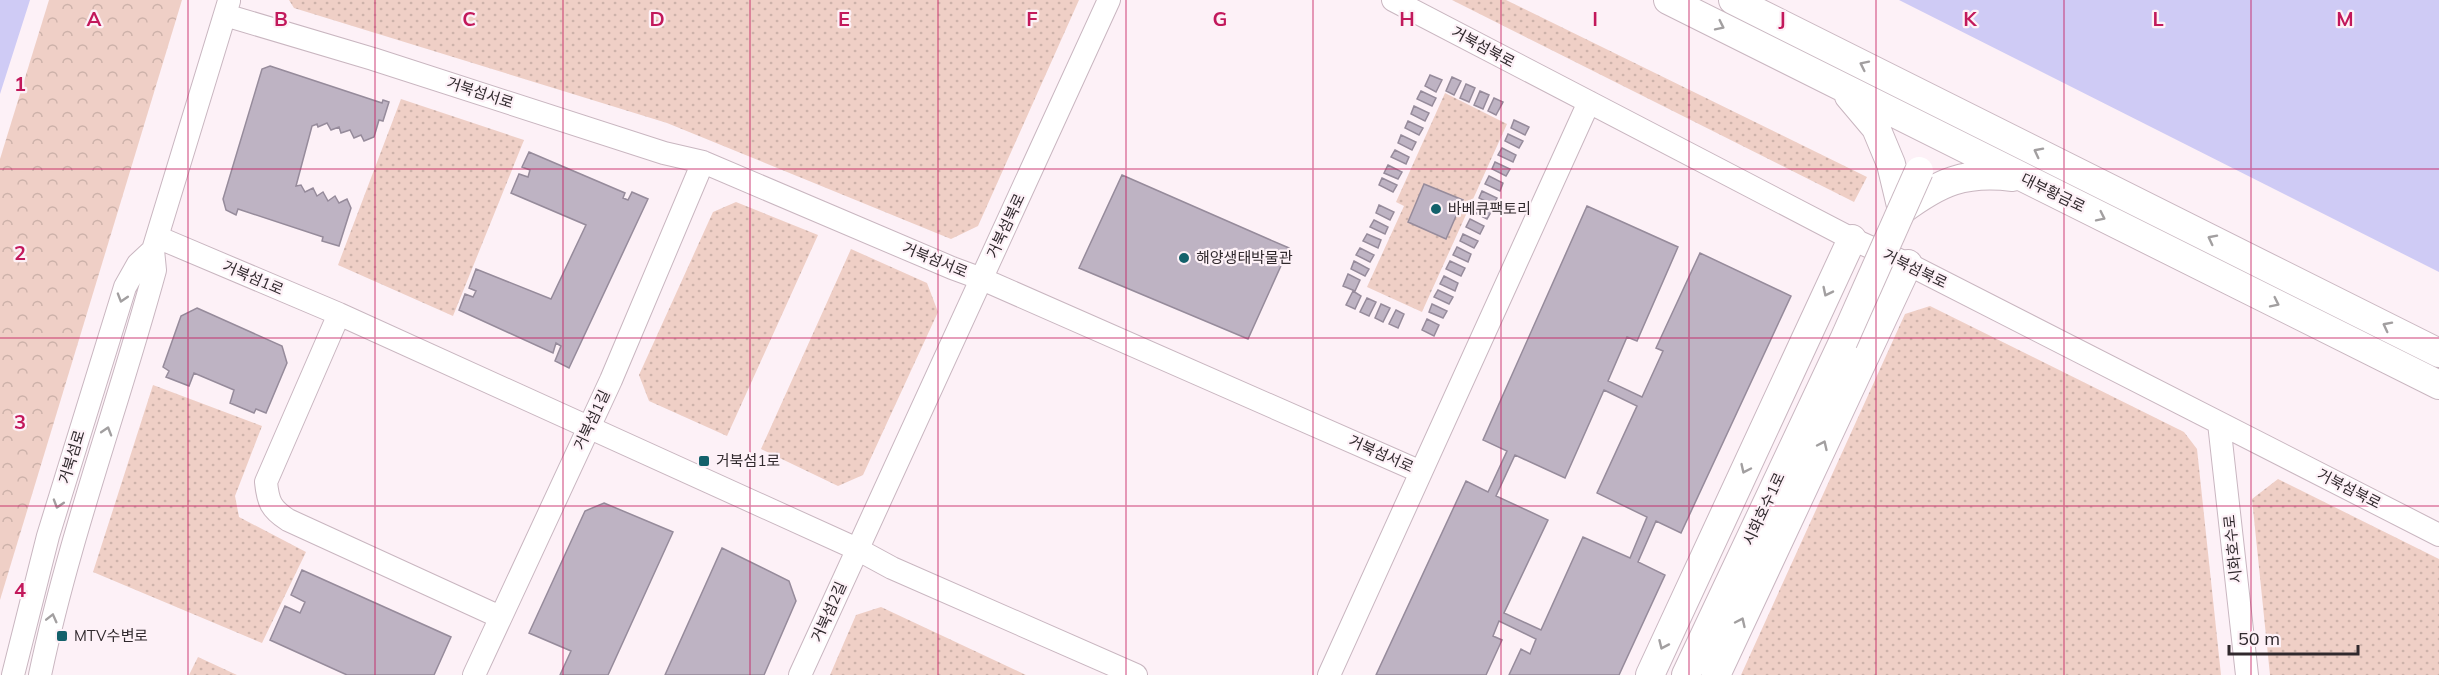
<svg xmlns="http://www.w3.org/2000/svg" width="2439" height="675" font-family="Mulish,'Noto Sans KR',sans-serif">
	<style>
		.grass { fill: url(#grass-dots) }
		.park { fill: url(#park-crowns) }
		.water { fill: #cfcbf5 }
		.building { fill: #beb3c3; stroke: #968b9b; stroke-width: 1.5; fill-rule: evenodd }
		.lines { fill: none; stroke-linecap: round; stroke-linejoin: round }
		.minor-casing { stroke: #c9b6c0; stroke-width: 24 }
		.major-casing { stroke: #c9b6c0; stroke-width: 30 }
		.minor { stroke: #fff; stroke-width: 22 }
		.major { stroke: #fff; stroke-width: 28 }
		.major-bridge-casing { stroke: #c9b6c0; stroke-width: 30; stroke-linecap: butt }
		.major-bridge { stroke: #fff; stroke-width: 28 }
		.oneway { stroke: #a29fa0 }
		.grid { fill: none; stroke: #c2185b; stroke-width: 1.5; stroke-opacity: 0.55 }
		.poi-dot { fill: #13616b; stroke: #fdf1f7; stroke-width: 2 }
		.labels { text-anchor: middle; stroke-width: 4.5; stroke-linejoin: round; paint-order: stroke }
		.street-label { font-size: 15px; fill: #30292d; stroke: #fdf1f7 }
		.poi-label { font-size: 15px; fill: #30292d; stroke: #fdf1f7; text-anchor: start }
		.grid-label { font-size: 20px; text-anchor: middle; font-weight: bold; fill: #c2185b; stroke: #fdf1f7; stroke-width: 4.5; stroke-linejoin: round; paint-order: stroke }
	</style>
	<defs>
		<pattern id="grass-dots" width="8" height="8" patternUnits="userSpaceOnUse" patternTransform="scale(1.5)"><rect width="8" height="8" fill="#efcfc6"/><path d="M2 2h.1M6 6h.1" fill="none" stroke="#cdb2aa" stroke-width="1.8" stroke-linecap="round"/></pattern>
		<pattern id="park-crowns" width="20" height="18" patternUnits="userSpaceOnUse" patternTransform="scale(1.5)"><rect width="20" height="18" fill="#efcfc6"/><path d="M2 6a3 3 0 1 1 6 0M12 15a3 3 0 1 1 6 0" fill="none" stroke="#cdb2aa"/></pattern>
	</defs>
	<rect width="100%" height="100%" fill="#fdf1f7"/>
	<path class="grass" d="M289 0H1079L978 226 951 239 667 123 294 8Z
		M1452 0H1506L1867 177 1854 202Z
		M1445 93 1507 124 1422 312 1367 287 1404 206 1396 202Z
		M401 99 524 140 453 316 338 265Z
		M736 202 818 235 727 436 649 401 639 375 713 212Z
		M851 249 927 283 938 312 863 475 838 486 761 449Z
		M1930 306 2184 432 2197 449 2221 675H1741L1905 314Z
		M153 385 262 426 235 496 239 517 306 552 262 643 93 572Z
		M2278 479 2439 559V675H2270L2252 499Z
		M881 607 1026 675H830L856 615Z
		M198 657 237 675H189Z"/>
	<path class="park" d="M49 0H182L0 600V159Z"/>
	<path class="water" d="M0 0H30L0 94Z
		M1899 0H2439V272Z"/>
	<path class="building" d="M270 66 382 103 383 100 389 102 383 121 379 120 374 137 364 141 361 135 354 138 350 130 341 133 339 127 331 130 327 123 318 127 317 124 312 126 296 186 301 185 305 192 313 188 317 196 323 192 328 201 335 196 339 203 347 199 351 208 339 246 322 241 323 237 238 209 236 215 226 210 223 199 262 69Z
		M1430 75 1442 80 1436 92 1425 86Z
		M1452 77 1461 81 1454 95 1446 91Z
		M1466 84 1475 88 1469 102 1460 98Z
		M1421 91 1436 98 1432 106 1417 99Z
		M1480 91 1489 95 1483 109 1474 105Z
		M1494 98 1503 102 1496 115 1488 111Z
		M1414 106 1429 113 1425 121 1411 114Z
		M1514 120 1529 127 1525 135 1511 128Z
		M1408 121 1423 128 1419 135 1405 128Z
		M1508 134 1523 141 1519 148 1505 141Z
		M1401 135 1416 142 1412 150 1398 143Z
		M1502 148 1516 155 1513 162 1498 155Z
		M1395 150 1409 157 1406 164 1391 157Z
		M529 152 625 193 623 198 628 200 632 192 648 199 569 368 555 361 561 346 556 343 553 353 459 310 465 294 473 297 476 291 469 288 476 269 551 299 586 225 511 193 519 174 528 177 530 170 522 167Z
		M1495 162 1510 169 1506 176 1492 169Z
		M1388 165 1402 172 1398 179 1384 173Z
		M1122 175 1289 248 1248 339 1079 268Z
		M1489 176 1503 183 1500 191 1485 184Z
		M1382 178 1397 185 1393 192 1379 185Z
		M1424 184 1463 200 1446 239 1408 222Z
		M1482 191 1497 198 1493 205 1479 198Z
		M1379 205 1394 212 1390 220 1376 213Z
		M1476 205 1491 212 1487 219 1473 212Z
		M1587 206 1678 247 1637 341 1627 337 1608 381 1642 397 1663 351 1656 348 1700 253 1791 296 1681 533 1656 521 1638 562 1665 575 1619 675H1509L1521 649 1530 654 1536 639 1499 621 1493 636 1502 640 1486 675H1376L1466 481 1488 492 1507 451 1483 440ZM1604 390 1637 406 1597 493 1647 517 1630 558 1583 537 1541 630 1504 613 1548 520 1496 496 1515 455 1565 478Z
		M1470 219 1484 226 1480 234 1466 227Z
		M1374 220 1388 227 1385 234 1370 227Z
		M1367 234 1381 240 1378 248 1363 241Z
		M1463 234 1478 241 1474 248 1460 241Z
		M1457 247 1471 254 1468 262 1453 255Z
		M1360 248 1374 255 1370 262 1356 255Z
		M1354 261 1369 269 1365 276 1351 269Z
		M1450 261 1465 268 1461 276 1446 269Z
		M1348 274 1360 280 1355 291 1343 286Z
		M1444 276 1458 283 1455 291 1440 284Z
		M1438 290 1453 297 1449 304 1434 297Z
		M1353 291 1361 296 1355 309 1346 305Z
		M1367 298 1376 302 1369 316 1360 312Z
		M1381 304 1390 308 1383 322 1375 318Z
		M1432 304 1447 311 1443 318 1429 312Z
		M197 308 282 346 287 363 266 413 256 409 254 413 230 403 234 390 194 373 189 386 166 377 169 371 163 367 181 316Z
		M1396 310 1404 314 1398 328 1389 324Z
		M1427 319 1439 325 1434 336 1422 330Z
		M604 503 673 532 608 675H560L571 651 529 633 585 511Z
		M722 548 789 581 796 601 764 675H665Z
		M302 570 451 637 434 675H347L270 640 285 606 300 613 305 602 291 595Z"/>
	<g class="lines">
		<defs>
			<path id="minor" d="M1393 0 1852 239 1908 264 2439 535
				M225 15 373 59 664 153 703 162 952 268 982 279 1421 472
				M157 237 339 314 857 549 892 568 1136 675
				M339 314 266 482C268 502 271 509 288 520L500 617
				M2219 423 2247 675
				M13 675 48 536 125 287 138 264 153 250
				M40 675C69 537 118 406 155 270L153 250 229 1
				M474 675 611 380 703 162
				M800 675 1109 0
				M1329 675 1589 102"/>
			<path id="major" d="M1668 0 2439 385
				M1733 0 2439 353
				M1849 96 1876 128 1891 164 1902 210C1940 182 1964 171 2013 177
				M1650 675 1852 239
				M1686 675 1843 342
				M1716 675 1908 264"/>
		</defs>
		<use href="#minor" class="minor-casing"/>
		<use href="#major" class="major-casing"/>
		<use href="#minor" class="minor"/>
		<use href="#major" class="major"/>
		<defs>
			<path id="major-bridge" d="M1843 342 1919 171"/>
		</defs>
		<use href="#major-bridge" class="major-bridge-casing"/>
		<use href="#major-bridge" class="major-bridge"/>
	</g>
	<defs><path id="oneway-chevron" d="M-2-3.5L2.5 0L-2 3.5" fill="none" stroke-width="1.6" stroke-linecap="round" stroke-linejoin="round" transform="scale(1.5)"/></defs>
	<g class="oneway">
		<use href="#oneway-chevron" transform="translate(1720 26) rotate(26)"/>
		<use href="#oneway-chevron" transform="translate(1864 65) rotate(-154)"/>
		<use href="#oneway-chevron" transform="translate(2038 152) rotate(-153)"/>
		<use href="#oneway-chevron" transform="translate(2101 217) rotate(26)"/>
		<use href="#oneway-chevron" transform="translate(2212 239) rotate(-153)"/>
		<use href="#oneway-chevron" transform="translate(1827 292) rotate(116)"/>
		<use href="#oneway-chevron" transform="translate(122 298) rotate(107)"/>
		<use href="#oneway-chevron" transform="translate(2275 303) rotate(26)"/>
		<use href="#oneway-chevron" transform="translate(2387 326) rotate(-153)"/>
		<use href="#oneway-chevron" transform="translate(107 431) rotate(-73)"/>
		<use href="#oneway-chevron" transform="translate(1823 445) rotate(-65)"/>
		<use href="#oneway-chevron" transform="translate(1745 469) rotate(115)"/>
		<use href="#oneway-chevron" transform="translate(58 504) rotate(107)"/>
		<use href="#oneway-chevron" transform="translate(52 618) rotate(-76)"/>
		<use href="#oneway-chevron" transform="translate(1741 622) rotate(-65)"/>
		<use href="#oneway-chevron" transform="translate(1663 645) rotate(114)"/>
	</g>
	<path class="grid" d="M188 0V675M375 0V675M563 0V675M750 0V675M938 0V675M1126 0V675M1313 0V675M1501 0V675M1689 0V675M1876 0V675M2064 0V675M2251 0V675M0 169H2439M0 338H2439M0 506H2439"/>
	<g class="poi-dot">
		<circle cx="1436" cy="209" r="6"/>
		<circle cx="1184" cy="258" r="6"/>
		<rect x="698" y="455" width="12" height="12" rx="3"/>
		<rect x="56" y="630" width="12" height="12" rx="3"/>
	</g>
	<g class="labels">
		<g class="street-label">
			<text transform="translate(1483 47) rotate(28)" y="5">거북섬북로</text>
			<text transform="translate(480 93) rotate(18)" y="5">거북섬서로</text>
			<text transform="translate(2053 193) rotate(26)" y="5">대부황금로</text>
			<text transform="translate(1006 226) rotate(-65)" y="5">거북섬북로</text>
			<text transform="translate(935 260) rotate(22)" y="5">거북섬서로</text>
			<text transform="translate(1915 269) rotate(26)" y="5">거북섬북로</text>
			<text transform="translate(253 278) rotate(23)" y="5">거북섬1로</text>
			<text transform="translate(592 420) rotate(-65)" y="5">거북섬1길</text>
			<text transform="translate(1381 454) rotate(24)" y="5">거북섬서로</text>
			<text transform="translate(72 457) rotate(-73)" y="5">거북섬로</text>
			<text transform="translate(2349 489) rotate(27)" y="5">거북섬북로</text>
			<text transform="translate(1764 509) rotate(-65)" y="5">시화호수1로</text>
			<text transform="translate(2233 549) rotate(-96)" y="5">시화호수로</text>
			<text transform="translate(829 612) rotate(-66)" y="5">거북섬2길</text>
		</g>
		<g class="poi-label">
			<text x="1448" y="214">바베큐팩토리</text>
			<text x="1196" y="263">해양생태박물관</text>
			<text x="716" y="466">거북섬1로</text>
			<text x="74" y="641">MTV수변로</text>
		</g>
	</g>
	<g class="grid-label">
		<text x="94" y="26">A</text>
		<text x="281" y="26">B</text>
		<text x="469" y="26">C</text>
		<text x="657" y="26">D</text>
		<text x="844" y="26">E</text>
		<text x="1032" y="26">F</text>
		<text x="1220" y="26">G</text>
		<text x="1407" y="26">H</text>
		<text x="1595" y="26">I</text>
		<text x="1782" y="26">J</text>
		<text x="1970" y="26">K</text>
		<text x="2158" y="26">L</text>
		<text x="2345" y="26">M</text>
		<text x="20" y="91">1</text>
		<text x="20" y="260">2</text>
		<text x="20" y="429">3</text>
		<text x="20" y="597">4</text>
	</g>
	<path d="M2229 645v9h129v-9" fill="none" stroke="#30292d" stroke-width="3"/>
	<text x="2238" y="645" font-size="18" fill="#30292d" stroke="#fdf1f7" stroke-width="4.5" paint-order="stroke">50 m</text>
</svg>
